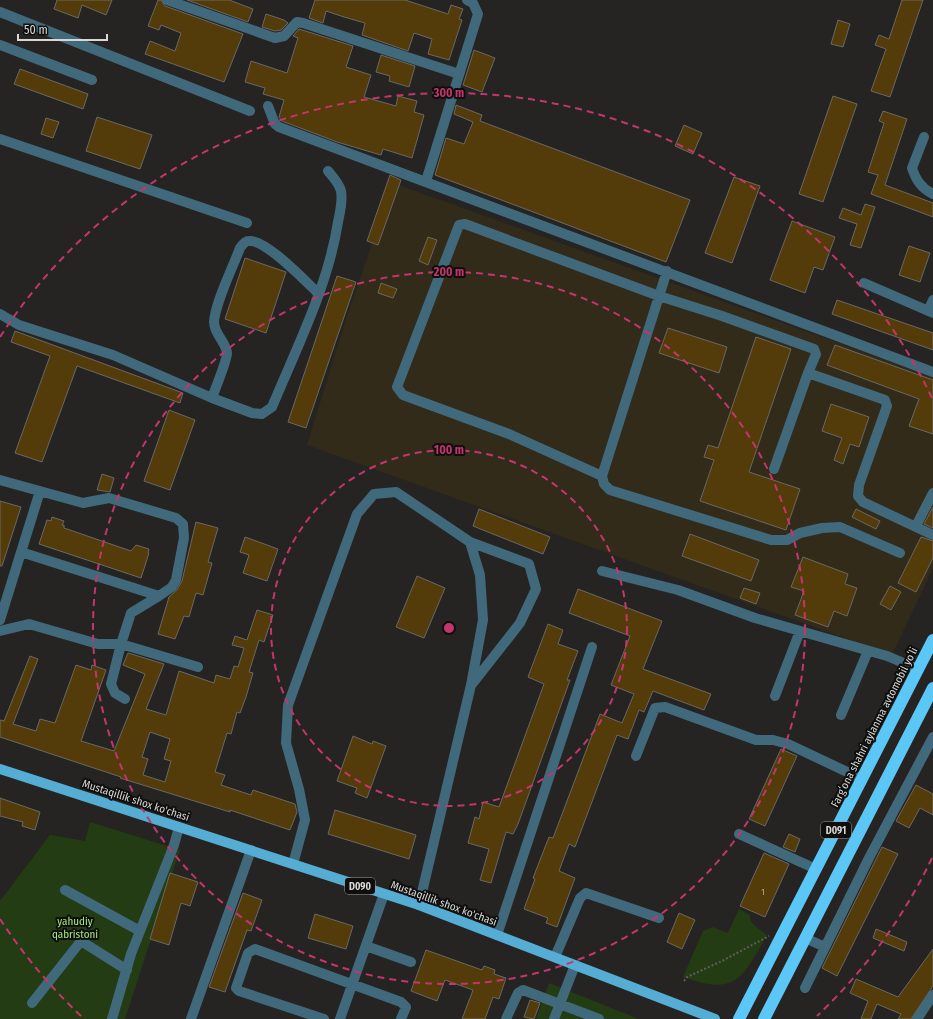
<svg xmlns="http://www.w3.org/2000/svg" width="933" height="1019" font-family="'Fira Sans Condensed',sans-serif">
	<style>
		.industrial { fill: #322b1a }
		.green { fill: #233c13 }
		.building { fill: #543c0a; stroke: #696865; fill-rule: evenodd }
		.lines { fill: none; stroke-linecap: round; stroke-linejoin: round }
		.path { stroke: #5f5d5b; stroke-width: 2; stroke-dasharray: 2 2; stroke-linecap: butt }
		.minor { stroke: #41697c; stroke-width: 10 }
		.major { stroke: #55add4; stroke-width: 10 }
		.highway { stroke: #5bc7f7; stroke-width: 12 }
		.ring { fill: none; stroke: #c5356d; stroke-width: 2; stroke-dasharray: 7 5 }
		.labels { text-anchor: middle; stroke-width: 4; stroke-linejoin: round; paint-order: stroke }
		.number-label { font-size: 9px; fill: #b8b1a3 }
		.shield { fill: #0e0e0d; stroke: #9c9b9a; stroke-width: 1 }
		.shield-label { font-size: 10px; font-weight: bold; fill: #d9d8d6 }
		.street-label { font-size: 11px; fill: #d9d8d6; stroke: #0e0e0d }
		.park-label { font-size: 11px; fill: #a5e780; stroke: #0e0e0d }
		.centre { fill: #c5356d; stroke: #0e0e0d; stroke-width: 2 }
		.ring-label { font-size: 12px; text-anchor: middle; font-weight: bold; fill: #c5356d; stroke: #0e0e0d; stroke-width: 4; stroke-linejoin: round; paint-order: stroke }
	</style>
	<rect width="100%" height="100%" fill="#262422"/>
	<path class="industrial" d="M393 183 933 377V568L892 655 307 445 347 316Z"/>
	<path class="green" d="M90 822 180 850 125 1019H0V901L50 835 85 841Z
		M739 909 750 915C749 924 760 929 767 935 742 979 736 996 683 977L703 931 713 927 728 933Z
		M549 983 639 1019H536Z"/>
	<path class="building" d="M57 0H112L106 15 82 5 78 18 54 9Z
		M158 0H161L165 6 243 34 224 82 145 54 150 41 175 51 181 33 161 25 159 30 148 26Z
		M187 0H229L253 9 248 22Z
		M315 0H405L448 14 451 5 463 9 459 19 462 20 449 60 428 54 432 39 414 33 408 51 362 35 365 23 344 17 326 11 323 23 309 18Z
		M902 0H923L890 97 871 91 886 49 875 45 879 35 889 39Z
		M266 14 284 20 288 23 281 30 275 31 262 27Z
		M838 20 850 24 843 47 831 44Z
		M299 29 353 46 346 67 371 75 364 97 396 106 398 96 417 101 414 112 424 115 412 158 383 149 381 155 337 142 282 121 279 117 284 100 263 94 265 88 245 82 251 61 287 73 298 38 293 36Z
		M474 50 495 58 482 92 463 85Z
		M381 55 415 66 409 87 389 81 390 76 376 72Z
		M20 69 88 94 83 109 14 84Z
		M833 96 857 104 823 202 799 194Z
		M456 105 482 115 480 121 690 200 666 262 435 175 446 138 464 144 473 122 454 114Z
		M883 111 907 119 885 185 933 203V217L871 194 878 175 868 172 884 123 879 121Z
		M97 117 152 135 140 169 86 151Z
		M46 118 59 122 53 138 41 134Z
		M684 125 702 133 693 154 675 146Z
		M390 175 401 180 378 245 367 241Z
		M734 177 760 186 732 263 705 253Z
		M865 204 875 207 861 248 850 245 857 224 839 218 843 208 861 215Z
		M792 221 835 237 823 270 814 267 805 293 770 280Z
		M428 237 437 240 428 265 419 261Z
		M909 246 930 253 920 282 899 275Z
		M245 258 286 272 266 333 225 319Z
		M337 276 356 282 306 428 288 422Z
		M381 283 397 289 393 298 378 293Z
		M837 300 933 333V350L832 314Z
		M668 328 727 347 719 373 659 353Z
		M15 331 183 393 180 403 77 366 42 462 15 453 50 356 11 342Z
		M756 337 791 349 749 472 800 489 786 530 700 501 714 460 704 457 708 445 718 448Z
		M835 345 933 380V434L909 426 919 399 827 365Z
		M831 404 869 417 859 447 850 444 843 464 834 460 842 438 822 431Z
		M169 410 195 420 170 490 144 481Z
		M102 474 114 478 110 492 97 490Z
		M0 501 21 507 2 566H0Z
		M933 507V528L924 524Z
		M479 509 550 537 543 554 473 526Z
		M856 509 880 521 876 529 852 517Z
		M52 517 64 521 62 525H64V528L131 551 136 545 149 549 148 553H149L141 578 39 544 47 520 51 521Z
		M196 522 218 528 208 562 212 563 203 595 196 593 189 617 184 616 175 639 158 634 169 597 177 590 182 581Z
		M690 534 759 560 751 581 682 556Z
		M245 537 278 549 267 581 243 573 249 555 240 552Z
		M921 537 933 541V558L916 592 898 583Z
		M803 557 848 574 845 584 857 588 847 616 834 611 828 627 795 615 804 591 791 587Z
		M417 576 445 588 424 638 396 627Z
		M890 586 901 592 891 610 880 604Z
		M744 588 760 593 756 604 740 598Z
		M578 589 662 621 643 669 711 694 704 710 653 691 644 712 639 710 628 739 617 735 575 847 569 844 559 871 575 878 557 927 546 923 548 918 524 909 535 879 533 878 549 837 553 838 600 714 622 723 634 694 611 685 630 636 569 613Z
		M257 610 273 615 264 642 259 640 249 672 253 673 246 697 240 713 237 712 231 734 227 733 215 772 225 775 221 785 251 795 253 790 295 804 297 812 290 830 230 810V812L120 778 121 777 0 737V720L4 721 30 656 38 659 13 724 36 731 40 719 55 723 76 665 91 670 92 665 106 670 81 741 114 751 145 674 123 665 128 653 164 664 146 709 166 715 179 671 214 683 216 675 230 679 234 666 238 667 244 648 232 645 235 636 247 640ZM150 732 170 739 164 759 171 761 165 782 143 775 148 759 142 757Z
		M548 624 563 630 558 644 578 651 567 680H570L518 824 513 834 506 832 491 883 480 880 489 849 468 843 475 817 479 819 483 802 499 807 544 684 528 677Z
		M353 736 372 744 373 741 386 746 367 798 355 793 357 788 337 781Z
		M781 749 797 756 765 826 749 819Z
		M916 785 933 794V815L920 808 909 828 896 821Z
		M0 798 40 812 35 830 22 826 23 822 0 816Z
		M335 810 416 835 409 859 328 834Z
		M789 834 800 839 795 852 783 847Z
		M882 847 898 854 837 976 822 968Z
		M764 853 789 864 765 917 740 906Z
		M170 873 198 882 190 906 181 903 169 945 150 939Z
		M243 893 262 900 251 931 247 930 225 992 209 987Z
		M679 913 695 920 682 949 667 942Z
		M315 914 353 926 346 949 308 938Z
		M876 929 907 942 904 951 873 938Z
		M933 949V986L911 1019H898L901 1014 877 1004 871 1019H861L868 1001 850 993 856 979 898 997Z
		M426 950 482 970 484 966 495 970 494 974 506 978 499 999 493 997 485 1019H462L473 990 445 980 437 1001 411 991Z
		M530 1000 540 1003 534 1019 524 1017Z"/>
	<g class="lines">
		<path class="path" d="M684 981 687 977 722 961 769 936"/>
		<path class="minor" d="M167 0 275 38 284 36 297 22 303 23 459 74
			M0 12 250 111
			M0 45 92 80
			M268 106 275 124 279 127 933 372
			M924 137 912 168C916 180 921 188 933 194
			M0 139 247 223
			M426 181 478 14 473 3 467 0
			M667 271 602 476 604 484 610 490 771 540H787L800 533 822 528 840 527 900 553
			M864 283 933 313
			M928 311 933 300
			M0 314 19 325 113 355 212 398 252 413 262 414 272 407C297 347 328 286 338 222 340 212 343 201 341 191 339 183 333 177 328 171
			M212 398C215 389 227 361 227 353 226 342 214 334 214 322 215 303 233 267 240 248 242 245 245 241 249 241 266 239 306 282 319 294
			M774 469 808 373
			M602 476 509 434 403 395 397 387 459 225 465 224 659 296 722 316 814 349 816 354 808 373 885 400 887 406 859 485 858 496 863 502 933 535
			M0 480 83 503 109 498 176 518 183 524 184 538 176 580 172 587 159 596 131 613 121 644H98L29 624 0 631
			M916 526 933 493
			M470 542 529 564 536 589 520 623 473 683
			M21 552 159 596
			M602 571 678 590 755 618 887 656 918 669
			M0 620 40 491
			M775 696 800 631
			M125 699 115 693 111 684 121 644 198 667
			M841 715 868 651
			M636 756 655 708 665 707 756 740H773L788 744 862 779
			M739 834 816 869
			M293 864 305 820 299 789 286 743 288 705 357 514 374 494 396 492 470 542 480 575 483 620 471 685 419 905
			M65 890 140 931
			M497 935 592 647
			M805 938 825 947
			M366 946 411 962
			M555 957 580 898 586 893 659 918
			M805 988 869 858 933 737
			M32 1003 81 941 127 970
			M112 1019 131 954 174 845 179 827
			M191 1019 251 850
			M324 1019 239 991 236 988 248 953 255 949 401 1002 406 1007 401 1019
			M340 1019 384 894
			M506 1019 518 993 523 990 599 1019
			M554 1019 575 965
			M917 1019 933 995"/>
		<path class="major" d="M0 769 419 905 715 1019"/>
		<path class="highway" d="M739 1019 933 640
			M764 1019 933 688"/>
	</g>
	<g class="ring">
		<circle cx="449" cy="628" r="178"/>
		<circle cx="449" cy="628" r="356"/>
		<path d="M932 858A535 535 0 0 1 817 1016M81 1016A535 535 0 0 1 0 919M0 337A535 535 0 0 1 932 398"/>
	</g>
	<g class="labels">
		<g class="number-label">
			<text x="763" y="895">1</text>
		</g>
		<g class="shield">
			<rect x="821" y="822" width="30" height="16" rx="3"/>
			<rect x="345" y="878" width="30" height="16" rx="3"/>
		</g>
		<g class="shield-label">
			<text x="836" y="834">D091</text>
			<text x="360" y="890">D090</text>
		</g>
		<g class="street-label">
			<text transform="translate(874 727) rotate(-63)" y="4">Fargʻona shahri aylanma avtomobil yoʻli</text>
			<text transform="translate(136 800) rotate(18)" y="4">Mustaqillik shox ko'chasi</text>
			<text transform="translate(444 903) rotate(20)" y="4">Mustaqillik shox ko'chasi</text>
		</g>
		<g class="park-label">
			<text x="75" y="925">yahudiy<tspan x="75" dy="13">qabristoni</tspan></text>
		</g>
	</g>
	<circle cx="449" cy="628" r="6" class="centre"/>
	<g class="ring-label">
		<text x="449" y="97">300 m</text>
		<text x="449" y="276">200 m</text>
		<text x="449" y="454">100 m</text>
	</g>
	<path d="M18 34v6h89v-6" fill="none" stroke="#d9d8d6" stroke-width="2"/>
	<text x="24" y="34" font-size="12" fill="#d9d8d6" stroke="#0e0e0d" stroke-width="3" paint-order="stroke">50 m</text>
</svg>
